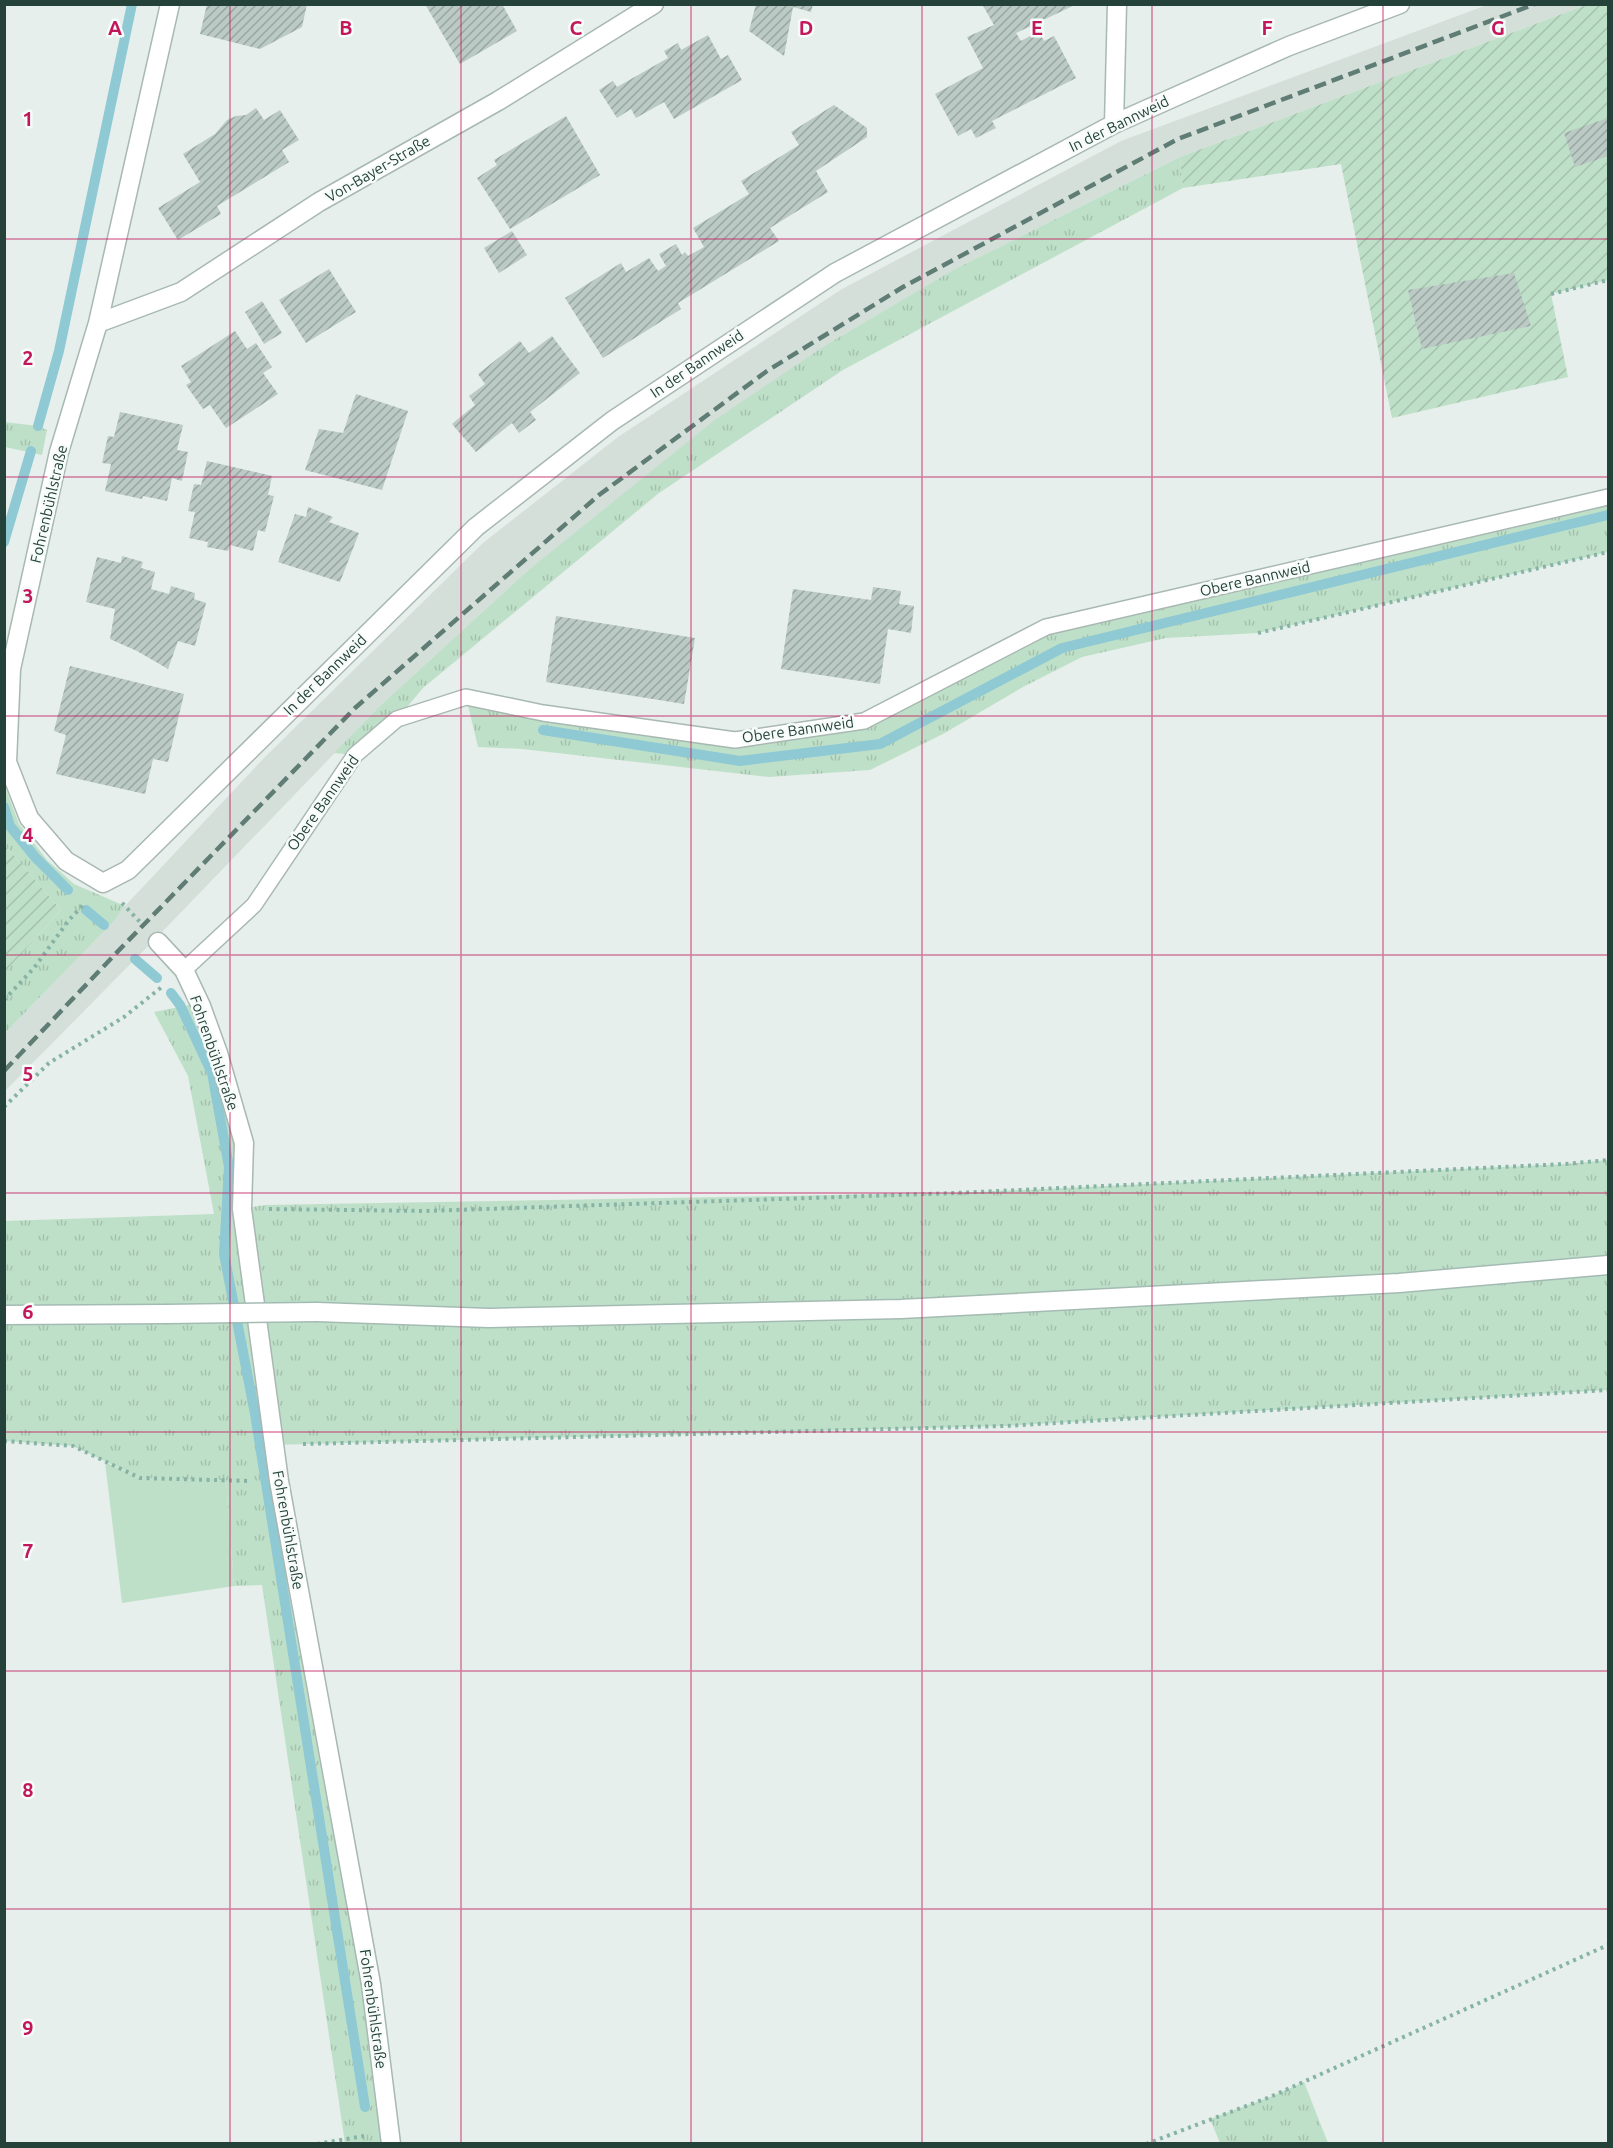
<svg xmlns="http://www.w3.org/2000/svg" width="1613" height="2148" font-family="Ubuntu,sans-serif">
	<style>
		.built { fill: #d4dfda }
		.grass { fill: url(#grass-tufts) }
		.garden { fill: url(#garden-furrows) }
		.pitch { fill: #bfe0c8 }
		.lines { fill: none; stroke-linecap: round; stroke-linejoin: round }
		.stream { stroke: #8ec9d4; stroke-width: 10 }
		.building { fill: url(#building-hatch) }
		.service-casing { stroke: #a8b8b2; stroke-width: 18 }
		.minor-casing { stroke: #a8b8b2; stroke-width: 21 }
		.secondary-casing { stroke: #a4bbb3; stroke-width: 21 }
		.path { stroke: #86b3a5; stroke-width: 4; stroke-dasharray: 3 4.5; stroke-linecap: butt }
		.service { stroke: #fff; stroke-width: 15 }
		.minor { stroke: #fff; stroke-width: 18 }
		.secondary { stroke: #fff; stroke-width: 18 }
		.rail { stroke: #5f7d75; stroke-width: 4.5; stroke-dasharray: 12 6; stroke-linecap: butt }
		.secondary-bridge-casing { stroke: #a4bbb3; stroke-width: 21; stroke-linecap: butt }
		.secondary-bridge { stroke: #fff; stroke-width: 18 }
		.grid { fill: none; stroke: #c2185b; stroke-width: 1.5; stroke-opacity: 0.55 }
		.labels { text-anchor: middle; stroke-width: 5; stroke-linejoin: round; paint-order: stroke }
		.street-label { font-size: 15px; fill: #24423a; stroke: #f7fbf9 }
		.grid-label { font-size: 20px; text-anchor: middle; font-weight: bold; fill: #c2185b; stroke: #f7fbf9; stroke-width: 5; stroke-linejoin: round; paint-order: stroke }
	</style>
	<defs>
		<pattern id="grass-tufts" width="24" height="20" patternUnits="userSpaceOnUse" patternTransform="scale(1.5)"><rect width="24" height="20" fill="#bfe0c8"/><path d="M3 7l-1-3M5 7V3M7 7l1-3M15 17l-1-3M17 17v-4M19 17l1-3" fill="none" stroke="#a4c1ad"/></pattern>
		<pattern id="garden-furrows" width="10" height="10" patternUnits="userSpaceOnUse" patternTransform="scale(1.5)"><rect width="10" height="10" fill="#bfe0c8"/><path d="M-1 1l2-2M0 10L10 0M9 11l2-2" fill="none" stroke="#a4c1ad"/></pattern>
		<pattern id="building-hatch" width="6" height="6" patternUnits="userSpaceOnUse" patternTransform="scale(1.5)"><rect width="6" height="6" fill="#bbcac4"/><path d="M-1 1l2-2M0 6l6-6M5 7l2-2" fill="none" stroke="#98a6a0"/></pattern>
	</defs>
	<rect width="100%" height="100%" fill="#e6efeb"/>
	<path class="built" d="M1487 5H1586L1180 157 953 270 829 343 526 572 383 703 163 931 5 1091V1033L115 920 125 906 263 759 483 543 618 437 842 289 1121 141Z"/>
	<path class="grass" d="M1180 157 1183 188 843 370 659 493 423 688 397 719 355 755 334 753 383 703 526 572 716 419 829 343 953 270Z
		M4 422 38 426 47 430 42 455 5 447Z
		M1608 497V552L1258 633 1166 638 1082 657 1023 687 943 734 870 770 769 777 522 749 478 747 466 697 735 740 864 721 1046 627Z
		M4 784 19 824 47 860 74 884 125 906 115 920 5 1033V972L61 910 5 845Z
		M194 1004 244 1143 242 1209 264 1205 956 1193 1565 1164 1608 1160V1390L1005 1426 270 1445 320 1762 362 1986 382 2143H345L262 1585 234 1586 226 1481 140 1478 73 1446 5 1441 4 1221 214 1214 188 1076 154 1012Z
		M1304 2082 1328 2143H1220L1210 2119 1270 2097Z"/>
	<path class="garden" d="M1586 5H1608V280L1551 294 1568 377 1392 418 1341 164 1183 188 1180 157Z
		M5 845 61 910 5 972H4Z"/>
	<path class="pitch" d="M105 1462 140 1478 226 1480 234 1586 122 1603Z"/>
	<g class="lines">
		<path class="stream" d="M38 426 59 351 132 4
			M4 542 31 451
			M543 730 740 761 880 744 1062 648 1608 515
			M4 807 10 826 35 857 68 890
			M86 910 104 925
			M135 959 157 978
			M171 993 180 1005 212 1073 229 1167 224 1254 255 1414 365 2107"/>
	</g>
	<path class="building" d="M207 4H307L302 27 260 49 200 34Z
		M425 4H502L517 31 460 64Z
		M756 4H813L811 12 793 7 784 56 749 31Z
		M982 4H1077L1016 33 1021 41 1039 31 1044 41 1054 36 1076 78 992 121 996 128 976 138 971 129 958 136 935 94 983 68 967 37 994 25Z
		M708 35 721 59 728 55 742 80 674 119 664 102 636 118 631 109 617 118 599 90 613 81 617 87 668 58 664 51 678 43 681 50Z
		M834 105 867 128V137L816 171 828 192 770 228 779 241 678 303 681 309 603 358 565 298 621 263 626 272 649 258 658 271 666 266 659 254 676 244 682 255 685 252 688 256 704 247 693 228 749 194 741 181 799 145 791 132Z
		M256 108 264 120 280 110 299 140 282 150 289 162 217 206 221 214 178 240 158 208 200 182 183 154 215 134 227 120 236 116 246 115Z
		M566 116 600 175 510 229 477 178 497 165 494 160Z
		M1608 118V156L1575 167 1564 133Z
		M512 231 527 255 499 273 484 248Z
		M329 269 356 312 306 343 279 300Z
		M1514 273 1531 326 1422 349 1408 290Z
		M262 301 282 333 264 344 245 312Z
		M235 331 247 349 256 343 272 367 263 373 278 394 226 428 210 405 203 409 186 385 191 382 181 366Z
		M552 336 580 373 530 412 536 420 519 433 512 423 476 452 452 424 475 405 469 396 485 384 478 374 520 341 529 353Z
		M356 394 408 411 382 490 305 470 319 429 343 433Z
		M120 412 183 425 177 450 188 452 182 481 172 478 167 501 143 496 142 499 105 491 111 464 102 463 108 436 114 437Z
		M207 461 272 476 268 495 274 496 265 532 258 530 253 551 230 545 228 551 207 547 208 542 189 538 195 512 188 511 194 484 201 485Z
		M308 507 333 517 329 522 359 533 340 582 278 562 295 514 306 517Z
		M122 556 143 562 141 568 155 572 151 589 169 594 171 586 195 593 194 599 206 603 195 646 178 641 168 669 137 651 110 639 115 609 86 602 97 557 121 563Z
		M873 587 901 591 899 604 914 606 911 633 888 629 880 684 781 669 793 589 871 600Z
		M556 616 695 638 684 704 546 682Z
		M70 666 184 694 168 762 153 759 145 794 56 774 66 735 54 731Z"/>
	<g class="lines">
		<defs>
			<path id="service" d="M184 970 254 905 355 755 397 719 466 697 543 713 735 740 864 721 1046 627 1608 497"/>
			<path id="minor" d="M170 4 98 323 59 452 11 669 7 762 29 818 66 861 103 883 128 870 476 527 612 421 835 273 1114 124 1289 46 1400 4
				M1114 124 1117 4
				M98 323 181 292 319 202 498 101 654 4
				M158 942 184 970 201 1006 218 1053 244 1143 242 1209 279 1481 371 1984 391 2144"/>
			<path id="secondary" d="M317 1312 489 1318 901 1309 1399 1283 1608 1265
				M4 1315 166 1314"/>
		</defs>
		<use href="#service" class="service-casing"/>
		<use href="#minor" class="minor-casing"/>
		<use href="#secondary" class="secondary-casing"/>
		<path class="path" d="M1551 294 1608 280
			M1258 633 1608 552
			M122 903 141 923
			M4 1000 34 968 69 920 84 904
			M4 1107 49 1063 124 1017 163 986
			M269 1209 425 1211 956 1193 1565 1164 1608 1160
			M4 1441 73 1446 140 1478 251 1481
			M303 1444 1005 1426 1608 1390
			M317 2144 364 2136
			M1146 2144 1270 2097 1608 1945"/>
		<use href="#service" class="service"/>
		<use href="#minor" class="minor"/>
		<use href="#secondary" class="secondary"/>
		<path class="rail" d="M4 1071 123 946 355 708 599 495 767 371 903 287 1178 139 1535 4"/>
		<defs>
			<path id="secondary-bridge" d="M166 1314 317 1312"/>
		</defs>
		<use href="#secondary-bridge" class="secondary-bridge-casing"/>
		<use href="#secondary-bridge" class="secondary-bridge"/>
	</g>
	<path class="grid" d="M230 4V2144M461 4V2144M691 4V2144M922 4V2144M1152 4V2144M1383 4V2144M4 239H1608M4 477H1608M4 716H1608M4 955H1608M4 1193H1608M4 1432H1608M4 1671H1608M4 1909H1608"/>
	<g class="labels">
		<g class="street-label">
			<text transform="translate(1119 124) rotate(-26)" y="5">In der Bannweid</text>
			<text transform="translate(378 169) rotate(-30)" y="5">Von-Bayer-Straße</text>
			<text transform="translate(697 364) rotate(-34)" y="5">In der Bannweid</text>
			<text transform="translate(49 504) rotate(-77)" y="5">Fohrenbühlstraße</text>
			<text transform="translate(1255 579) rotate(-13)" y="5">Obere Bannweid</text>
			<text transform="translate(325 675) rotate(-44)" y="5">In der Bannweid</text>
			<text transform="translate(798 730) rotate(-8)" y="5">Obere Bannweid</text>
			<text transform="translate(323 803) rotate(-55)" y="5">Obere Bannweid</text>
			<text transform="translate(214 1053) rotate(71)" y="5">Fohrenbühlstraße</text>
			<text transform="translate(288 1530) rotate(80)" y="5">Fohrenbühlstraße</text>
			<text transform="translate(373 2009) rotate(82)" y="5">Fohrenbühlstraße</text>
		</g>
	</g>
	<g class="grid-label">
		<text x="115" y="35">A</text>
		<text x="346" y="35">B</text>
		<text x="576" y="35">C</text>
		<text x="806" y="35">D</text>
		<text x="1037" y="35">E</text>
		<text x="1267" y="35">F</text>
		<text x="1498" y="35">G</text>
		<text x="28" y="126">1</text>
		<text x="28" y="365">2</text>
		<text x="28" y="603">3</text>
		<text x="28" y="842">4</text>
		<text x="28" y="1081">5</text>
		<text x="28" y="1319">6</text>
		<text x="28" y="1558">7</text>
		<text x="28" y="1797">8</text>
		<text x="28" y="2035">9</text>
	</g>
	<rect width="1613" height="2148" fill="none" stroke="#24423a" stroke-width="12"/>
</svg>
